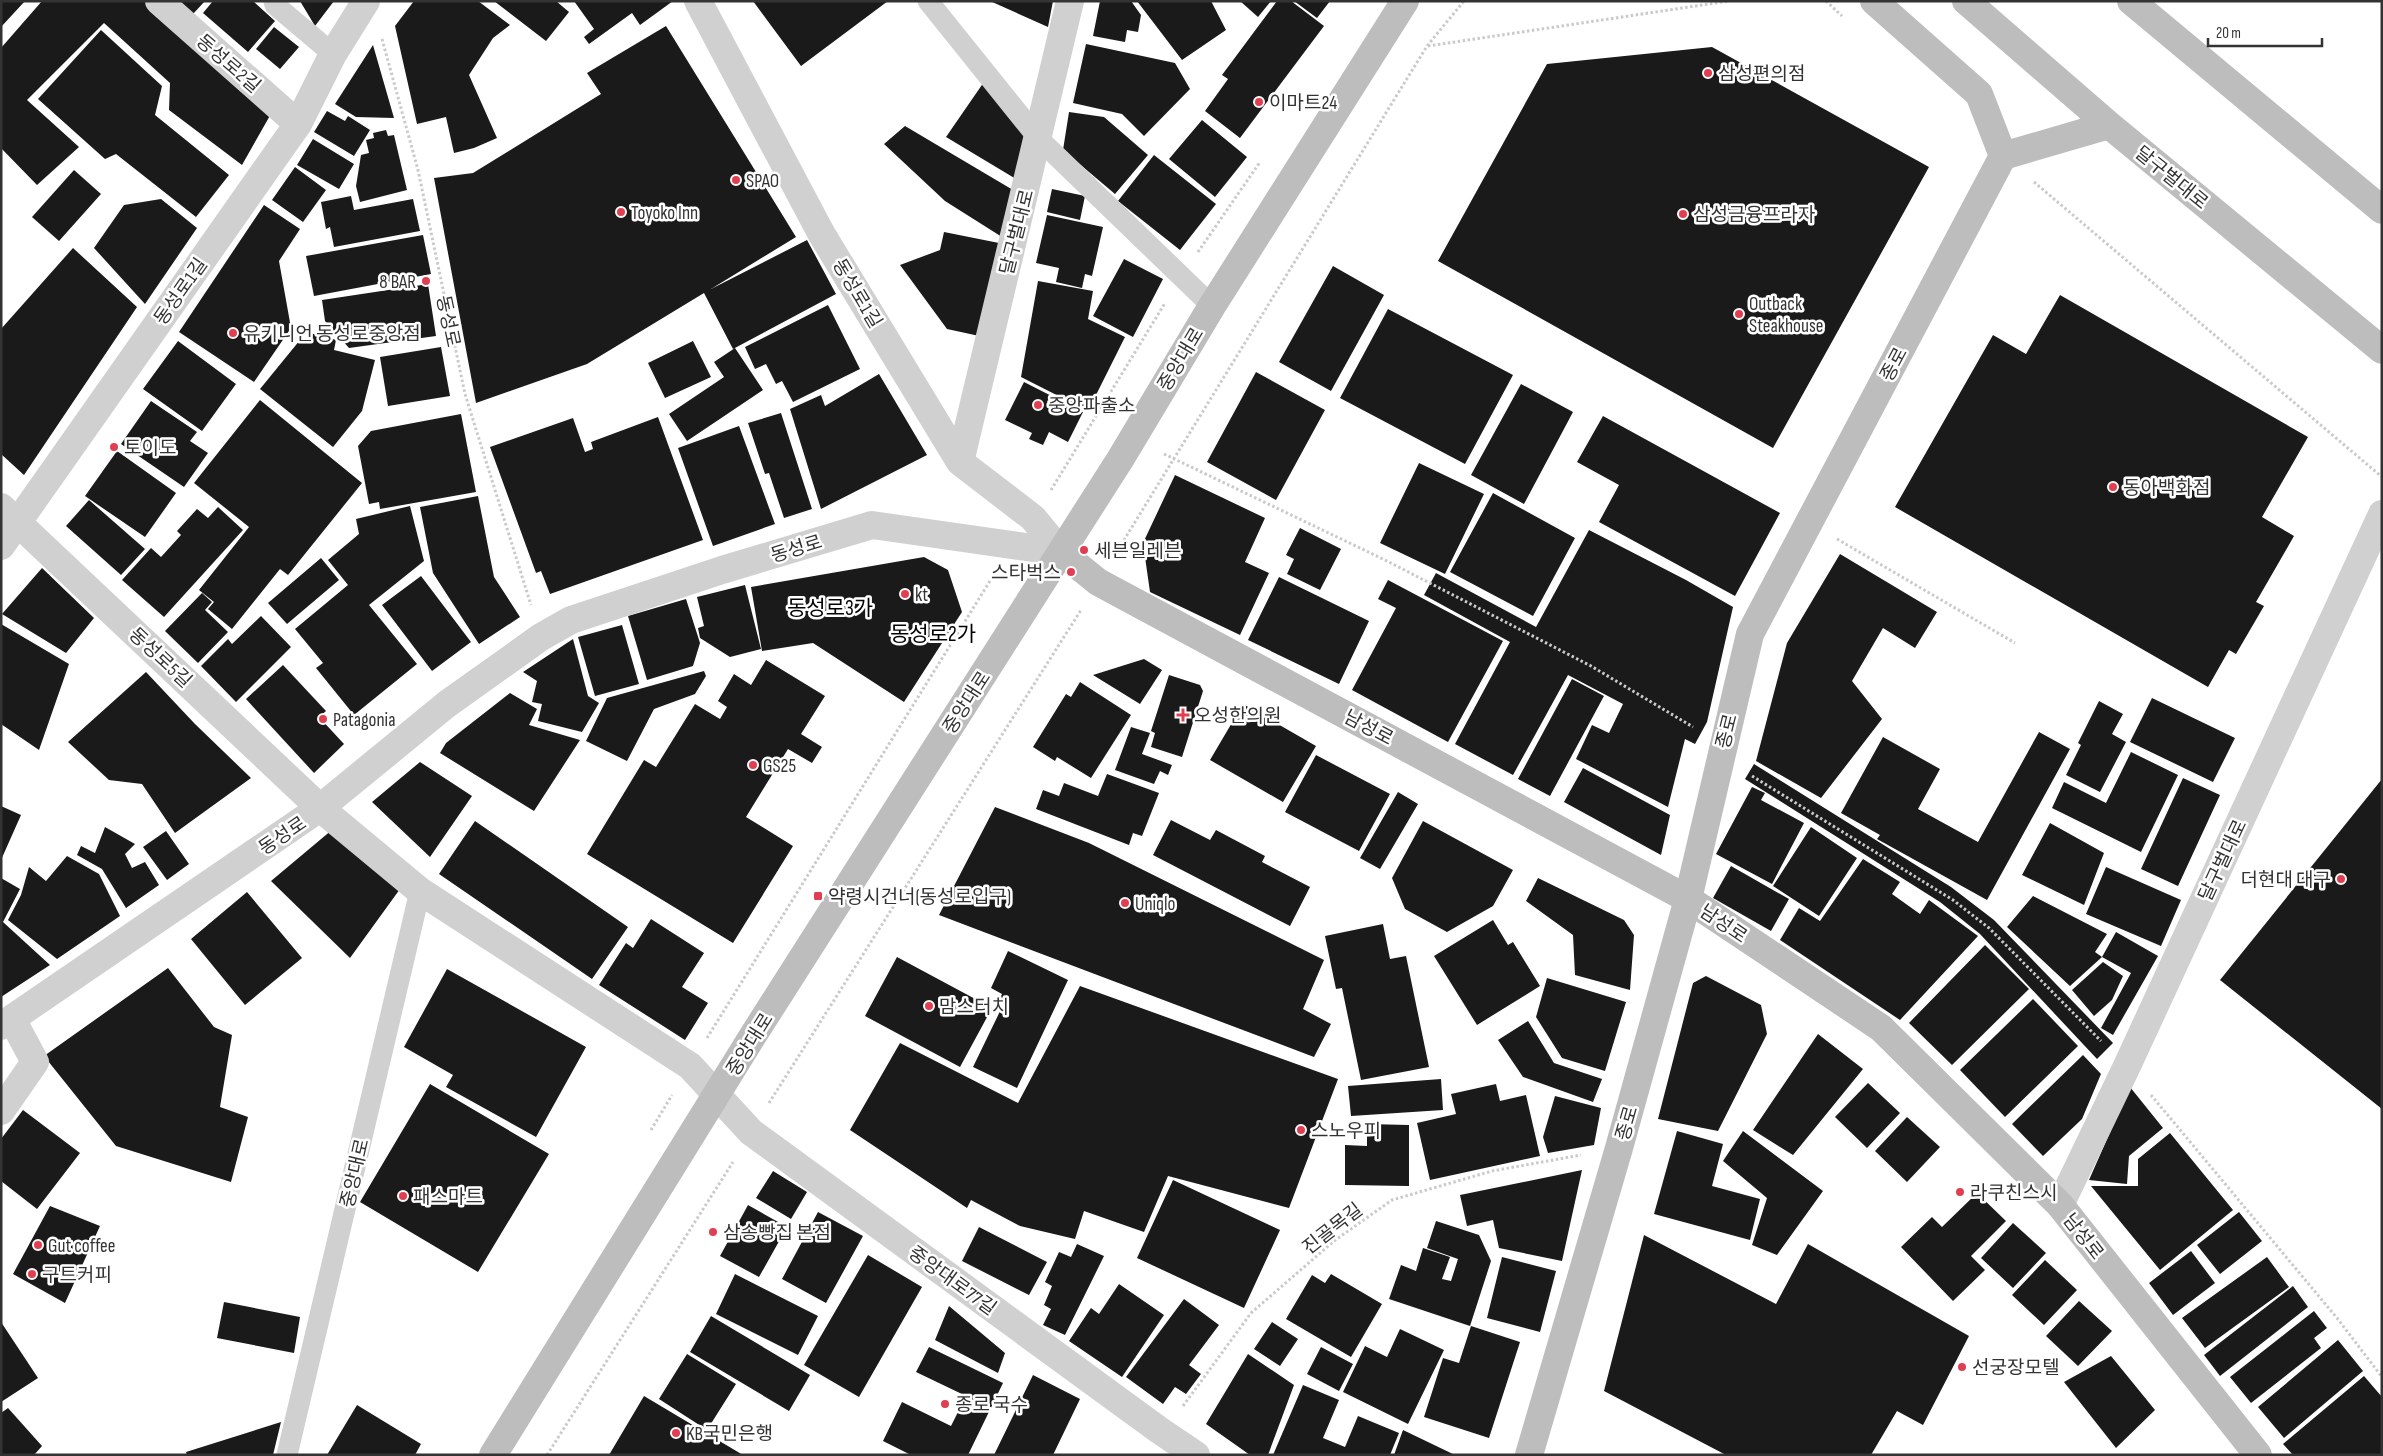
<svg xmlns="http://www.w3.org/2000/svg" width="2383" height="1456" font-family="'Sofia Sans Condensed','Noto Sans KR',sans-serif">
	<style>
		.building { fill: #1a1a1a }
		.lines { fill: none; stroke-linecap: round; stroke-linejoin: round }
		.path { stroke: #cacaca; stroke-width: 3; stroke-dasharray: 2.5 2.5; stroke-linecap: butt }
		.lane { stroke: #d0d0d0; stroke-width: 21 }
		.street { stroke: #d0d0d0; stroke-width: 28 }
		.secondary { stroke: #bdbdbd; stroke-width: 28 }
		.poi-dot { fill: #e03e51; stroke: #fff; stroke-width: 2 }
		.labels { text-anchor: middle; stroke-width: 5; stroke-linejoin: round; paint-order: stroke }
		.street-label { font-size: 19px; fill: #333; stroke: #fff }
		.poi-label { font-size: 19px; fill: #333; stroke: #fff; text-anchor: start }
		.quarter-label { font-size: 21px; fill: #000; stroke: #fff }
	</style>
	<rect width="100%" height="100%" fill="#fff"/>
	<path class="building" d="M1 1H25L1 27Z
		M42 1H147L272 112 242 165 169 110 170 83 104 23 27 100 79 147 37 185 1 148V48Z
		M179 1H205L193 14Z
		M213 1H253L275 21 248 52 203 13Z
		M300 1H334L315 26Z
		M414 1H478L510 25 493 38 469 75 497 138 474 148 454 153 446 117 417 124 395 26Z
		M494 1H556L569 12 546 41Z
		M574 1H673L640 25 632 13 589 44 584 37 594 29Z
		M753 1H888L801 66Z
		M990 1H1053L1048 27Z
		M1100 1H1131L1141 15 1138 32 1127 30 1125 42 1093 36Z
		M1137 1H1211L1226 30 1182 60Z
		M1240 1H1271L1258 17Z
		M1277 1H1291L1324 26 1240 138 1205 111 1228 79 1222 75Z
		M1294 1H1330L1317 18Z
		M666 26 796 237 711 289 807 240 836 294 733 349 704 293 587 364 476 403 434 178 473 173 601 94 587 73Z
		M274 27 299 47 280 69 256 49Z
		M101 30 162 86 155 115 229 175 196 217 116 154 105 159 38 99Z
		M1086 44 1175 63 1190 89 1144 136 1122 114 1073 103Z
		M373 45 394 118 356 117 335 104Z
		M1712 47 1929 167 1773 448 1438 261 1547 64Z
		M986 79 1029 131 1016 179 946 137Z
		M327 111 345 121 348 116 370 130 354 156 314 132Z
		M1069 112 1104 117 1148 155 1115 194 1063 150Z
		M1202 120 1247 157 1215 197 1169 159Z
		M905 126 1013 190 1002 237 945 201 884 144Z
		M386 130 388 136 394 135 407 190 360 202 356 186 361 155 369 153 366 140 374 138 373 133Z
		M313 139 354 164 339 189 297 165Z
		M1154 155 1216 204 1180 250 1118 201Z
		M295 167 326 190 303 222 272 200Z
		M74 170 101 194 59 241 32 217Z
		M1052 189 1085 196 1080 220 1047 212Z
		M351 196 354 210 413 199 420 231 334 247 330 227 326 229 321 202Z
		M161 199 197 228 145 304 94 248 124 205Z
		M264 205 300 229 279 261 291 328 254 382 179 332Z
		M1047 215 1103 227 1092 276 1085 274 1082 288 1056 282 1059 268 1036 263Z
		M944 232 1004 244 984 337 947 329 900 265 940 250Z
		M423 235 431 274 314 296 306 256Z
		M73 248 137 307 24 475 1 454V329Z
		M1124 259 1163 279 1133 337 1093 316Z
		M1333 266 1384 295 1331 391 1279 362Z
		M1038 281 1093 291 1088 319 1125 337 1088 411 1021 377Z
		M428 284 436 336 349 348 325 321 322 300Z
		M2060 295 2308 437 2262 517 2294 536 2256 602 2264 606 2236 654 2229 650 2208 687 1895 507 1993 335 2026 354Z
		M828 305 860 369 793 402 782 381 776 384 766 364 755 369 745 347Z
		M1388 309 1513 375 1465 464 1340 398Z
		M310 333 336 340 334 350 375 360 362 411 333 447 260 389 300 340 307 342Z
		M178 341 236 384 202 431 143 389Z
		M693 341 711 377 665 398 648 363Z
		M441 347 450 396 388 406 380 357Z
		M735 348 763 390 687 441 669 414 724 377 714 362Z
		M1256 372 1325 410 1276 500 1207 462Z
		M879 374 927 455 821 509 790 409 821 395 825 406Z
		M1024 382 1083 412 1068 442 1049 432 1043 445 1029 439 1032 433 1005 420Z
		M1521 384 1573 412 1524 504 1471 475Z
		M260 400 362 483 288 575 280 569 232 629 208 609 214 602 199 590 249 527 194 483Z
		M151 401 197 432 190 441 208 453 184 487 121 444Z
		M781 413 812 509 784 518 769 473 765 474 748 423Z
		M461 414 476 492 380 509 379 502 369 504 358 446 371 431Z
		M1603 416 1780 513 1735 596 1599 522 1619 485 1577 462Z
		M658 417 703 540 550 594 541 571 536 573 490 447 573 418 585 452 593 449 591 442Z
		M739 426 775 524 713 546 678 448Z
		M117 451 176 493 145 537 85 496Z
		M1419 463 1484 494 1445 574 1380 543Z
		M1175 475 1265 518 1245 562 1269 573 1240 635 1150 592 1143 543Z
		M1493 493 1575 538 1533 616 1450 572Z
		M478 496 494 577 520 617 479 644 433 573 420 507Z
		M89 500 145 549 121 575 66 526Z
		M410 506 424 561 369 605 417 664 354 715 316 668 323 663 295 629 348 585 328 560 359 534 356 519Z
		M218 507 243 530 164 617 122 580 151 548 161 557 181 535 177 531 197 509 208 518Z
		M1300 528 1341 549 1320 590 1287 574 1294 559 1286 555Z
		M1589 530 1686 580 1733 607 1707 722 1695 744 1685 739 1668 807 1576 759 1592 725 1609 733 1623 704 1568 675 1513 775 1455 744 1510 642 1424 595 1436 573 1536 627Z
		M1840 554 1937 612 1915 648 1883 628 1852 681 1882 719 1821 798 1756 761 1787 643Z
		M924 557 948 570 962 612 904 702 813 643 762 651 751 587Z
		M321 558 339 580 287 624 268 603Z
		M42 568 94 618 66 653 2 614Z
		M421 576 471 642 432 671 382 605Z
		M1279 577 1369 621 1339 684 1248 640Z
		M1388 580 1503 641 1448 742 1352 690 1396 608 1378 599Z
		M745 585 761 649 730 657 700 638 698 628 704 626 697 597Z
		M202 593 212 602 205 610 228 632 198 663 165 631Z
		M686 599 700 643 693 666 647 680 628 616Z
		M261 616 291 647 236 702 201 666 228 639 232 644Z
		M1 624 69 664 39 750 1 724Z
		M622 625 639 684 595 696 578 637Z
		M573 639 588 696 599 703 582 732 538 721 542 704 532 702 537 681 523 672Z
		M1144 659 1162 670 1140 704 1093 675Z
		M766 660 825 696 801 734 822 747 812 763 788 749 746 817 793 846 733 943 587 854 644 760 656 767 695 704 720 719 727 707 718 701 734 674 751 685Z
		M283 665 326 711 319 717 344 744 314 773 246 699Z
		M704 671 706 676 695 694 654 709 627 761 586 741 607 698Z
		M146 672 195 724 251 778 175 833 142 784 109 780 68 742Z
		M1169 675 1200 685 1203 691 1182 757 1151 747 1155 733 1151 731Z
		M1572 679 1604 696 1550 796 1518 779Z
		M1080 682 1131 715 1091 778 1057 757 1055 761 1033 747 1066 694 1071 697Z
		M510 693 537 709 529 725 580 740 534 811 440 753 446 743Z
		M2152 698 2235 738 2213 782 2130 742Z
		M2099 701 2123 714 2112 734 2126 742 2100 792 2066 775 2081 745 2078 743Z
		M1243 704 1316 746 1283 802 1210 760Z
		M1131 727 1150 733 1142 754 1172 765 1168 775 1160 771 1154 784 1115 770Z
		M2039 732 2070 749 1987 900 1877 839 1880 835 1841 813 1883 737 1940 769 1918 809 1978 842Z
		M2131 752 2178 775 2141 852 2052 808 2064 782 2106 803Z
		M1316 755 1390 794 1359 851 1285 812Z
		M420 762 472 796 430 857 372 802Z
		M1754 764 1951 887 1994 920 2113 1043 2097 1059 1980 934 1940 902 1745 779Z
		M1583 768 1670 815 1661 855 1564 802Z
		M1107 774 1159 793 1142 836 1133 833 1129 845 1036 809 1043 790 1059 796 1064 783 1098 796Z
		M2183 778 2220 795 2178 886 2141 869Z
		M2382 779V1109L2220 980Z
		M1752 787 1765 793 1761 800 1804 823 1772 884 1716 854Z
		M1398 792 1418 804 1380 869 1360 858Z
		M1 806 21 815 1 860Z
		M995 807 1089 843 1324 960 1303 1009 1331 1024 1314 1057 939 915Z
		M1171 820 1210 840 1216 830 1265 856 1262 862 1310 887 1290 926 1153 855Z
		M475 821 628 927 592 979 439 874Z
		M1423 821 1513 870 1493 906 1447 932 1405 909 1392 878Z
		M2050 823 2104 853 2084 905 2022 875Z
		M339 824 400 889 350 958 271 881Z
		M105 827 135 844 125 854 132 868 145 862 159 885 126 908 102 869 77 855 81 846 95 853Z
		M1811 827 1857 858 1819 916 1773 886Z
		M166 831 189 864 167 880 143 847Z
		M67 856 99 874 120 916 57 959 8 920 21 895 29 867 46 881Z
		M1863 859 1900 882 1892 894 1920 914 1929 900 1978 936 1900 1020 1780 940 1799 908 1820 921Z
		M1731 866 1789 899 1771 931 1713 898Z
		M2106 867 2181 900 2161 946 2086 914Z
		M1 878 20 889 3 922 50 965 1 997Z
		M1538 878 1624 920 1634 935 1630 990 1575 975 1573 935 1526 901Z
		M247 892 302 958 245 1005 191 939Z
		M2033 896 2107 934 2095 952 2102 957 2070 986 2007 927Z
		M651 919 704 953 682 987 708 1003 685 1040 599 985 626 943 633 948Z
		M1493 920 1508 945 1513 942 1540 986 1477 1025 1434 956Z
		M1383 924 1390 959 1406 956 1429 1067 1361 1080 1342 988 1336 989 1325 936Z
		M2116 932 2158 956 2113 1035 2101 1028 2131 973 2102 957Z
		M1985 945 2029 989 1952 1065 1909 1023Z
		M1008 951 1068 980 1017 1088 973 1067 1004 1003 999 1001 1002 994 991 988Z
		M897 957 992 1008 960 1067 865 1016Z
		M2103 962 2123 976 2112 1000 2094 1016 2072 990Z
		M168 968 214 1027 232 1035 220 1107 248 1117 231 1182 116 1146 44 1056Z
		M447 969 586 1047 536 1137 446 1087 453 1075 404 1047Z
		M1706 976 1761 1005 1767 1034 1718 1131 1658 1119 1693 983Z
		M1547 978 1626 1002 1605 1071 1562 1058 1536 1017Z
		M1080 986 1338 1079 1289 1208 1168 1176 1144 1232 1084 1211 1075 1239 1020 1226 971 1200 967 1208 850 1130 900 1043 1018 1103Z
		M2033 999 2078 1046 2005 1117 1960 1070Z
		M1528 1021 1554 1063 1602 1079 1593 1102 1523 1077 1498 1040Z
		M1818 1034 1863 1069 1793 1155 1753 1130Z
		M2083 1055 2101 1074 2082 1119 2043 1156 2012 1124Z
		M1441 1079 1443 1110 1351 1116 1348 1086Z
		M1868 1083 1900 1113 1867 1148 1835 1117Z
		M430 1084 549 1154 478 1272 360 1202Z
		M1496 1084 1500 1101 1526 1095 1540 1156 1430 1180 1417 1123 1456 1114 1451 1094Z
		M2130 1087 2163 1128 2129 1156 2127 1184 2089 1180Z
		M1555 1096 1601 1108 1594 1145 1548 1153 1543 1137Z
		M23 1110 80 1153 37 1209 1 1181V1139Z
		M1907 1117 1940 1147 1907 1182 1875 1151Z
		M1367 1124 1409 1125V1186L1345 1185V1145L1367 1146Z
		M1677 1131 1723 1144 1712 1186 1760 1199 1750 1240 1654 1214Z
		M1743 1131 1823 1191 1777 1255 1752 1245 1767 1198 1723 1161Z
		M2170 1133 2233 1210 2160 1270 2091 1186H2138V1159Z
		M1582 1170 1562 1261 1499 1248 1493 1220 1467 1226 1460 1195Z
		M773 1171 807 1192 791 1219 756 1198Z
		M1173 1180 1280 1230 1244 1308 1137 1258Z
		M1977 1193 2006 1221 1971 1256 1985 1270 1953 1301 1901 1247 1932 1217 1942 1227Z
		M748 1205 787 1227 759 1277 720 1256Z
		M50 1206 100 1226 65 1303 13 1274Z
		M818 1212 863 1236 826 1303 782 1279Z
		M2239 1212 2262 1241 2220 1274 2197 1245Z
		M1436 1221 1479 1235 1491 1261 1470 1326 1389 1299 1401 1265 1416 1271 1423 1248 1450 1257 1442 1279 1451 1281 1458 1259 1427 1248Z
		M2013 1223 2046 1253 2013 1288 1981 1258Z
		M979 1227 1047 1262 1029 1295 962 1261Z
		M1644 1235 1776 1304 1808 1244 1969 1336 1923 1425 1897 1411 1871 1455H1726L1604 1391Z
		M1077 1244 1104 1256 1065 1335 1043 1325 1051 1309 1044 1305 1052 1286 1045 1282 1059 1252 1071 1257Z
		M2191 1251 2215 1283 2173 1315 2149 1283Z
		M868 1255 922 1287 859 1397 804 1365Z
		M1502 1257 1556 1271 1540 1332 1487 1318Z
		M2267 1257 2289 1287 2205 1348 2182 1318Z
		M2045 1260 2077 1290 2044 1325 2012 1295Z
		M735 1274 818 1316 798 1355 716 1314Z
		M1331 1274 1382 1304 1351 1357 1286 1319 1312 1275 1325 1283Z
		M1119 1284 1164 1315 1122 1377 1069 1341 1091 1308 1099 1314Z
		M2293 1286 2308 1307 2220 1376 2204 1355Z
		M1184 1299 1219 1325 1189 1365 1201 1374 1186 1394 1175 1387 1163 1404 1126 1377Z
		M2079 1301 2112 1331 2078 1366 2046 1336Z
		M224 1302 300 1317 294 1353 217 1338Z
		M949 1306 1005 1353 998 1373 935 1340Z
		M2314 1311 2327 1328 2314 1338 2321 1348 2251 1403 2230 1377Z
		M711 1316 810 1375 789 1411 690 1352Z
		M1 1322 38 1378 1 1402Z
		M1272 1322 1298 1339 1280 1366 1254 1349Z
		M1471 1326 1520 1342 1489 1438 1424 1417 1443 1358 1459 1363Z
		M1400 1329 1444 1350 1408 1424 1343 1392 1365 1346 1387 1357Z
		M2338 1340 2363 1371 2284 1438 2258 1407Z
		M929 1347 1003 1383 968 1455H911L883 1441 902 1402 951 1426 966 1396 916 1372Z
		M1321 1347 1353 1364 1339 1391 1307 1374Z
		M687 1354 736 1384 707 1430 659 1399Z
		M1248 1354 1294 1385 1268 1455H1250L1206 1424Z
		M2111 1356 2155 1410 2116 1448 2064 1382Z
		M1033 1375 1080 1399 1053 1455H994Z
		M2364 1376 2382 1397V1455H2293L2283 1444Z
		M1303 1385 1339 1400 1323 1438 1345 1447 1358 1416 1399 1433 1390 1455H1273Z
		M644 1396 743 1455H609Z
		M357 1405 421 1444 415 1455H327Z
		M8 1408 42 1446 34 1455H1V1413Z
		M281 1422 273 1455H187L186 1452Z
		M1403 1430 1455 1455H1394Z"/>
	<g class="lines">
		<path class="path" d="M1826 1 1842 16
			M382 39 418 170 465 394 531 605
			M1428 46 1729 1
			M2034 182 2382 477
			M1198 252 1260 162
			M1164 454 1385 560 1591 666 1693 727
			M1051 490 1165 303
			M1837 539 2015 643
			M1116 553 1427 46 1464 1
			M1752 776 1953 900 1989 928 2101 1041
			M707 1038 993 576
			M2151 1095 2337 1318 2382 1377
			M769 1103 1081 610
			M651 1130 672 1095
			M1183 1406 1251 1313 1334 1241 1392 1200 1492 1171 1581 1155
			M547 1455 733 1162"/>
		<path class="lane" d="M274 1 275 5 333 54
			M928 1 1039 139 1212 306
			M287 1455 420 891"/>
		<path class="street" d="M159 1 298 124
			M698 1 821 233 960 462 1033 518 1061 552
			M960 462 1070 1
			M1 507 320 808 420 891 690 1066 751 1132 1159 1430 1196 1455
			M1 546 298 124 333 54 366 1
			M1 1026 320 808 447 704 541 637 571 620 722 570 872 525 1061 552
			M1 1111 35 1062 12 1019
			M2060 1205 2127 1066 2382 514"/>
		<path class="secondary" d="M1874 1 1979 94 2003 156
			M1966 1 2109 125 2382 350
			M2131 1 2382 210
			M1061 552 1098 582 1688 899 1881 1028 2060 1205 2258 1455
			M493 1455 752 1037 1061 552 1121 458 1212 306 1405 1
			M1529 1455 1619 1148 1688 899 1750 634 2003 156 2109 125"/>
	</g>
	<g class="poi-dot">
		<circle cx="1708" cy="73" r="5"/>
		<circle cx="1259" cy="102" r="5"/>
		<circle cx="736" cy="180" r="5"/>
		<circle cx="621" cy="212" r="5"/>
		<circle cx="1683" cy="214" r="5"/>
		<circle cx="426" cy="281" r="5"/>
		<circle cx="1739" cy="314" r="5"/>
		<circle cx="233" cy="333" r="5"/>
		<circle cx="1038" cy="405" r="5"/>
		<circle cx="114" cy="447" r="5"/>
		<circle cx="2113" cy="487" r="5"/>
		<circle cx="1084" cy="550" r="5"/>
		<circle cx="1071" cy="572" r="5"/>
		<circle cx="905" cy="594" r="5"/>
		<path d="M1180.5 707.5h5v5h5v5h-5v5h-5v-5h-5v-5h5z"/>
		<circle cx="323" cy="719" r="5"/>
		<circle cx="753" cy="765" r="5"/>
		<circle cx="2341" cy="879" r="5"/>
		<rect x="813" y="891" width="10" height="10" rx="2.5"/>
		<circle cx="1125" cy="903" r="5"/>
		<circle cx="929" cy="1006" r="5"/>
		<circle cx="1301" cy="1130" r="5"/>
		<circle cx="1960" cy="1192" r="5"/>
		<circle cx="403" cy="1196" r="5"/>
		<circle cx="713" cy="1232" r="5"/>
		<circle cx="38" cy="1245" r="5"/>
		<circle cx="32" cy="1274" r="5"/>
		<circle cx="1962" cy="1367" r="5"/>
		<circle cx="945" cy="1404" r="5"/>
		<circle cx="676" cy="1433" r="5"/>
	</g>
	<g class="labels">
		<g class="street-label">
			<text transform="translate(229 63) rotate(41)" y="7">동성로2길</text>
			<text transform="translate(2172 177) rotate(39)" y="7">달구벌대로</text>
			<text transform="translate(1016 232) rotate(-76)" y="7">달구벌대로</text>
			<text transform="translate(180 291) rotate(-55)" y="7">동성로1길</text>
			<text transform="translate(858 293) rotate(59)" y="7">동성로1길</text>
			<text transform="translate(449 321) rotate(78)" y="7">동성로</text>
			<text transform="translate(1180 359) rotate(-59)" y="7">중앙대로</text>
			<text transform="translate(1893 364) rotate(-62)" y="7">종로</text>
			<text transform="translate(796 548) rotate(-17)" y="7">동성로</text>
			<text transform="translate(161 657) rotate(43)" y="7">동성로5길</text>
			<text transform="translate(966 702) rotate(-57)" y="7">중앙대로</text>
			<text transform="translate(1369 727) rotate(28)" y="7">남성로</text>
			<text transform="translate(1726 731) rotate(-76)" y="7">종로</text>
			<text transform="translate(282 835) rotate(-34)" y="7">동성로</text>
			<text transform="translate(2222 860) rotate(-65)" y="7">달구벌대로</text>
			<text transform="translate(1724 923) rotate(34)" y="7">남성로</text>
			<text transform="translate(749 1044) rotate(-58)" y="7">중앙대로</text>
			<text transform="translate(1626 1123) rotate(-74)" y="7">종로</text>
			<text transform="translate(354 1173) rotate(-77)" y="7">중앙대로</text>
			<text transform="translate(1332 1228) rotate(-38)" y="7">진골목길</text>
			<text transform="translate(2084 1236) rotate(52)" y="7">남성로</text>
			<text transform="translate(953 1280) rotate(36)" y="7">중앙대로77길</text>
		</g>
		<g class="poi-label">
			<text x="1718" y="80">삼성편의점</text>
			<text x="1269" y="109">이마트24</text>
			<text x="746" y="187">SPAO</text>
			<text x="631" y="219">Toyoko Inn</text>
			<text x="1693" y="221">삼성금융프라자</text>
			<text x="416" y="288" text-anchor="end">8 BAR</text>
			<text x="1749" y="310">Outback<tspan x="1749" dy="22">Steakhouse</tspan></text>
			<text x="243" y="340">유키니언 동성로중앙점</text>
			<text x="1048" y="412">중앙파출소</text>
			<text x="124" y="454">토이도</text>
			<text x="2123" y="494">동아백화점</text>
			<text x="1094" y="557">세븐일레븐</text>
			<text x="1061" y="579" text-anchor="end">스타벅스</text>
			<text x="915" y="601">kt</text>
			<text x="1194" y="722">오성한의원</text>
			<text x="333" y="726">Patagonia</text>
			<text x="763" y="772">GS25</text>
			<text x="2331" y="886" text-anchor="end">더현대 대구</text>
			<text x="828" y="903">약령시건너(동성로입구)</text>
			<text x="1135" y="910">Uniqlo</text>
			<text x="939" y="1013">맘스터치</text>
			<text x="1311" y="1137">스노우피</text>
			<text x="1970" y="1199">라쿠친스시</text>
			<text x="413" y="1203">패스마트</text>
			<text x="723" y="1239">삼송빵집 본점</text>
			<text x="48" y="1252">Gut coffee</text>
			<text x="42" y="1281">구트커피</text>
			<text x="1972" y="1374">선궁장모텔</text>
			<text x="955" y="1411">종로 국수</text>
			<text x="686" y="1440">KB국민은행</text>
		</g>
		<g class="quarter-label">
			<text x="830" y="615">동성로3가</text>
			<text x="933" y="641">동성로2가</text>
		</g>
	</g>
	<rect width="2383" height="1456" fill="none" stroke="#333333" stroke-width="5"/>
	<path d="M2208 38v8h114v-8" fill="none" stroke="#333333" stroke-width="2.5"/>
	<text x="2216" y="38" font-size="15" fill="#333333" stroke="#ffffff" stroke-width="4" paint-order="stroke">20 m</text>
</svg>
